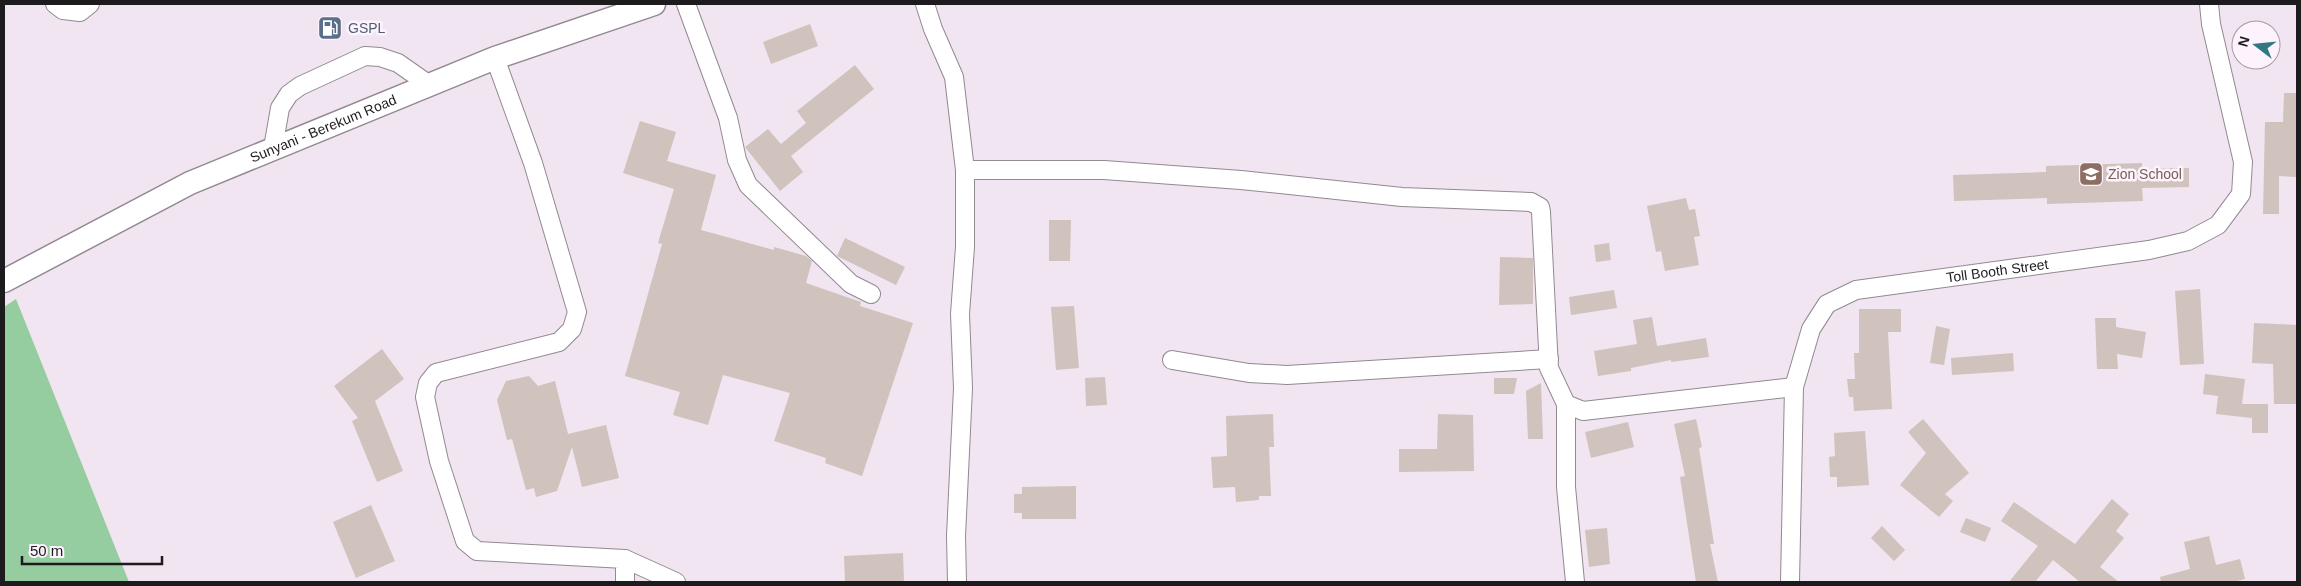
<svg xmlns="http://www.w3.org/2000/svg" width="2301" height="586" font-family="Arial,sans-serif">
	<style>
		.green { fill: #95cca0 }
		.building { fill: #d0c2bc }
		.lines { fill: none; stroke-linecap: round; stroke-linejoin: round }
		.minor-casing { stroke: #928992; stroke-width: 20 }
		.major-casing { stroke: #928992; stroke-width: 25 }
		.minor { stroke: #fff; stroke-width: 18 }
		.major { stroke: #fff; stroke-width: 22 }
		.labels { text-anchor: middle; stroke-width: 5; stroke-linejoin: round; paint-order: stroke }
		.service-label { font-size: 14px; fill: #4e5e75; stroke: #fdf3fd; text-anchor: start }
		.street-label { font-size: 14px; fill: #1e1b1e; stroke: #fdf3fd }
		.education-label { font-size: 14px; fill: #785e54; stroke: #fdf3fd; text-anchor: start }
	</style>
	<rect width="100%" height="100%" fill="#f0e5f0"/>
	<path class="green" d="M16 299 129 582H4V307Z"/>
	<path class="building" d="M810 24 818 46 771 64 763 42Z
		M855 65 874 89 791 156 803 172 780 191 745 147 768 129 781 144 806 123 797 111Z
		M2284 93H2297V177L2279 176V214H2263L2265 122H2283Z
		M640 121 676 132 667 161 716 175 701 230 774 250V247L806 256 812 261 806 283 861 302 860 306 913 323 862 476 825 463 826 458 774 441 790 393 723 375 708 425 673 415 680 392 625 376 662 244 658 243 674 189 623 173Z
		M2142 163V169L2189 168V187L2142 188 2143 201 2047 204V198L1954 201 1953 175 2046 172V166Z
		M1686 198 1689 210 1695 209 1700 236 1694 237 1699 265 1665 271 1661 251 1656 252 1647 206Z
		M1049 220H1071L1070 261H1049Z
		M845 238 905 267 896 285 837 256Z
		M1609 243 1611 260 1596 262 1594 245Z
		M1500 257 1533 258V304L1499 305Z
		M2200 289 2204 364 2180 365 2175 291Z
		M1614 290 1617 308 1571 315 1569 297Z
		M1074 306 1079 368 1056 370 1051 307Z
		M1859 309H1901V332H1888L1892 409 1854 411 1853 397H1849L1847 379H1855L1854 353H1859Z
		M1652 317 1657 346 1706 338 1709 357 1671 362V360L1631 368V371L1598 376 1594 351 1637 344 1633 320Z
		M2095 318H2116V327L2146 332 2142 358 2117 354 2118 369H2097Z
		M2254 323 2297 325V404H2274L2273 364 2252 363Z
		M1936 326 1950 329 1944 365 1930 363Z
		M382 349 404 379 375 401 403 471 377 482 352 421 358 418 334 386Z
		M2013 353 2014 371 1952 375 1951 358Z
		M2205 374 2245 379 2242 404H2268V433H2252V418L2216 414 2218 396 2203 394Z
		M529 376 538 386 555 381 568 434 606 425 619 478 582 487 572 447 557 491 536 497 534 488 526 490 512 439 507 440 497 400 506 381Z
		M1105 377 1107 405 1086 406 1085 378Z
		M1494 378H1517L1514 394H1494Z
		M1541 383 1543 439H1528L1526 391Z
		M1273 414 1274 447H1269L1271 496H1259V500L1236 502 1235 487 1213 488 1211 457 1227 456 1226 416Z
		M1438 414 1473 415 1474 471 1399 472V449H1437Z
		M1696 419 1702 447 1699 448 1714 544H1710L1718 582H1696L1680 477 1685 476 1674 424Z
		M1923 419 1969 473 1945 494 1953 501 1939 517 1900 485 1926 453 1908 432Z
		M1628 422 1634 447 1591 458 1585 432Z
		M1865 431 1869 485 1837 487V477H1830L1829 457 1835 456 1834 433Z
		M1076 486V519H1022V513H1014V494H1022V487Z
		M2112 499 2129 514 2116 531 2124 538 2100 567 2119 582H2080L2053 560 2035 582H2009L2038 546 2001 521 2014 502 2075 544Z
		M371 505 395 561 356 578 333 522Z
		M1966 518 1991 528 1985 542 1960 532Z
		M1882 526 1905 550 1894 561 1871 538Z
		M1607 528 1610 564 1589 567 1585 530Z
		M2209 536 2216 565 2240 559 2245 579 2233 582H2161L2160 577 2190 569 2184 542Z
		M903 553 904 582H845L844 556Z"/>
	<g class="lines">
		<defs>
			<g id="minor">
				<path d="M55 4 63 10 80 12 90 4"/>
				<path d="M686 4 728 118 737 160 748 185 851 284 871 294"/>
				<path d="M925 4 933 29 954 77 965 170H1104L1241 180 1402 197 1531 202 1540 207 1541 212 1549 368 1566 404 1583 411 1794 387"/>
				<path d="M495 58 533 163 577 312 572 329 559 342 436 373 428 383 425 397 439 461 465 541 477 551 625 559V582"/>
				<path d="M273 148 280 108 289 94 300 86 365 56 380 57 398 63 428 84"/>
				<path d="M1172 360 1249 373 1287 375 1549 359"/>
				<path d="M1566 404V487L1575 582"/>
				<path d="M625 559 676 582"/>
				<path d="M957 582 956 536 963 388 960 314 965 247V170"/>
				<path id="s1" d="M1790 582 1794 387 1811 329 1827 304 1856 290 2149 250 2188 241 2218 225 2241 194 2243 162 2211 24 2209 4"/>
			</g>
			<g id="major">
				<path id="s2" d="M4 281 190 183 495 58 654 4"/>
			</g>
		</defs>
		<use href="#minor" class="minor-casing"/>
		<use href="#major" class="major-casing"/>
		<use href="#minor" class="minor"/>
		<use href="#major" class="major"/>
	</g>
	<defs>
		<symbol id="fuel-square" viewBox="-11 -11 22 22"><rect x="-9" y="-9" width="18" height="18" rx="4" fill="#5c6f8a" stroke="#fdf3fd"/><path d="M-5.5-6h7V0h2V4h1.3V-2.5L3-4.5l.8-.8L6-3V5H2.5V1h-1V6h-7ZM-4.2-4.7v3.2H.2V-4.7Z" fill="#fff"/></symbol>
		<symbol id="school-square" viewBox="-11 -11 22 22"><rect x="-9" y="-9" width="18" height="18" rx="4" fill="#8d6e63" stroke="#fdf3fd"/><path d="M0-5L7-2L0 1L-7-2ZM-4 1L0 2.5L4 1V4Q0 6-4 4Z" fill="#fff"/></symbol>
	</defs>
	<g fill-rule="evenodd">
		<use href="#fuel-square" x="316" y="14" width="28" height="28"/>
		<use href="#school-square" x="2077" y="160" width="28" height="28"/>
	</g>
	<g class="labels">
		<g class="service-label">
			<text x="348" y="33">GSPL</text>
		</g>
		<g class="street-label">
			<text dy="5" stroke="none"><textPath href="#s2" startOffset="354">Sunyani - Berekum Road</textPath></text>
			<text dy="5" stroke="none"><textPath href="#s1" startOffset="460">Toll Booth Street</textPath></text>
		</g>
		<g class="education-label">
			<text x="2108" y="179">Zion School</text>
		</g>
	</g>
	<rect width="2301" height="586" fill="none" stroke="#1e1b1e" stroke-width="10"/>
	<g transform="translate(2256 45) rotate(286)"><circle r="24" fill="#fdf3fd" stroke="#a49da4"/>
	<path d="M0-4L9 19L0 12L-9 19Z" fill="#317882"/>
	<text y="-8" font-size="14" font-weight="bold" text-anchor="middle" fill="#1e1b1e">N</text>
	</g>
	<path d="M22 556v8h140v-8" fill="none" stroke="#1e1b1e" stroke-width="2.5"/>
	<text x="30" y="556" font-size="15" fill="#1e1b1e" stroke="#fdf3fd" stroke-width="4" paint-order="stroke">50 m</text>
</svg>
